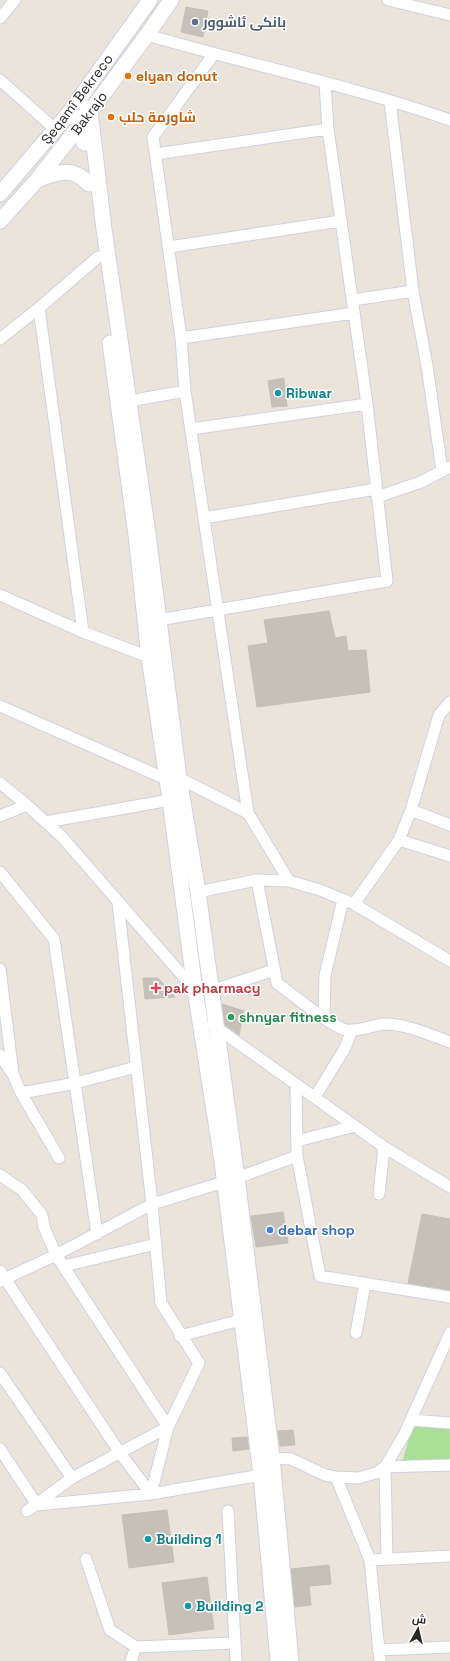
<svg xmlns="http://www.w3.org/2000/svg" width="450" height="1661" font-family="'Space Grotesk',Cairo,sans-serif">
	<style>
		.green { fill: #aadf97 }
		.building { fill: #c5c1b9; stroke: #c5c0b4 }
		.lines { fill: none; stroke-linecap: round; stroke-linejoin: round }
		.minor-casing { stroke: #cfd1e1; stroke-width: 13 }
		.secondary-casing { stroke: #cfd1e1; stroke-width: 17 }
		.minor { stroke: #fff; stroke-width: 11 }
		.secondary { stroke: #fff; stroke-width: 15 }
		.service-dot { fill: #5c6f8a; stroke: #fff; stroke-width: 1.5 }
		.food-dot { fill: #e8710a; stroke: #fff; stroke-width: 1.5 }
		.culture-dot { fill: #0f9aa8; stroke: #fff; stroke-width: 1.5 }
		.health-dot { fill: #e0444e; stroke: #fff; stroke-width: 1.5 }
		.leisure-dot { fill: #2e9e5b; stroke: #fff; stroke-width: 1.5 }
		.shop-dot { fill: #3f7fe0; stroke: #fff; stroke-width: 1.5 }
		.labels { text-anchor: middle; stroke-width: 3; stroke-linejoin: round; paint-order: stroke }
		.service-label { font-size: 14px; font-weight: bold; fill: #4e5e75; stroke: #fff; text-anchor: start }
		.food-label { font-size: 14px; font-weight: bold; fill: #c56008; stroke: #fff; text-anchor: start }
		.street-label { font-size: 14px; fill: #282828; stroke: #fff }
		.culture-label { font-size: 14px; font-weight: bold; fill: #0d838f; stroke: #fff; text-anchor: start }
		.health-label { font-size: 14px; font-weight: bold; fill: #be3a42; stroke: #fff; text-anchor: start }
		.leisure-label { font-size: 14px; font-weight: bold; fill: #27864d; stroke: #fff; text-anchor: start }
		.shop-label { font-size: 14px; font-weight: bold; fill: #366cbe; stroke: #fff; text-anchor: start }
	</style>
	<rect width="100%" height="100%" fill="#eae4da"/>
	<path class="green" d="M413 1423 450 1427V1461L402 1463Z"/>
	<path class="building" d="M186 7 208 11 203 37 181 32Z
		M284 378 287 406 272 407 268 381Z
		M329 611 335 638 346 636 348 651 366 650 370 692 257 707 248 646 268 643 264 620Z
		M143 978H158L175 997 145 999Z
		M222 1004 244 1011 239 1035 225 1025Z
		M283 1212 288 1243 256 1247 251 1216Z
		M422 1214 450 1219V1290L408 1283Z
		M293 1430 295 1445 280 1446 278 1431Z
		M247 1437 249 1449 233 1451 232 1438Z
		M167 1510 174 1562 129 1568 122 1515Z
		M329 1565 331 1584 309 1586 311 1605 295 1607 291 1569Z
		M207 1577 214 1629 169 1635 162 1583Z"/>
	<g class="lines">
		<defs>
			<path id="minor" d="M388 0 450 15
				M0 18 15 0
				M147 35C247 64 352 86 450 120
				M214 54 153 137 181 338 185 391 248 813 289 881
				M0 80 56 130
				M390 101 413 291 427 366 442 471
				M156 154 328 129
				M169 247 341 221
				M353 300 413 291
				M39 308 83 632
				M181 338 354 313
				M0 339 39 308 98 257
				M129 401 185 391
				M191 429 367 404
				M377 497 421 482 450 467
				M204 518 376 489
				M0 595 83 632 149 657
				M158 620 387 581 367 404 328 129 325 83
				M0 706 166 779
				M179 778 248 813
				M0 783 27 805 63 838 195 990
				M411 810 450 825
				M0 816 27 805
				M46 822 170 800
				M399 840 450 856
				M0 872 54 939 97 1234
				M257 880 277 983C292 994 330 1026 346 1030 359 1032 372 1025 385 1024 407 1024 430 1035 450 1042
				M198 892 257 880 289 881 320 890 354 904 450 961
				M354 904 399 840 411 810 439 715 450 702
				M0 969 13 1074 21 1093 59 1158
				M211 991 274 970
				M324 1017 325 975 343 900
				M213 1025 384 1147 450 1187
				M0 1055 11 1072
				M296 1084 297 1156 320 1276 450 1297
				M21 1093 76 1083 136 1067
				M315 1097 345 1048 352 1030
				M297 1141 355 1126
				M0 1175 22 1190 42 1215 44 1227 56 1255 168 1427 151 1494
				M237 1178 297 1156
				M379 1194 384 1147
				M64 1266 156 1244
				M0 1271 120 1453 151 1494
				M0 1281 56 1255 152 1204 224 1182
				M356 1333 365 1284
				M180 1336 241 1320
				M0 1373 72 1478
				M411 1420 450 1423
				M0 1449 37 1505 151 1494 261 1475
				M272 1458 291 1459 325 1475 336 1477 358 1478 376 1473 385 1467 404 1435 450 1333
				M336 1477 370 1560 380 1661
				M27 1511 72 1478 168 1427 199 1363 161 1303 152 1204 118 903
				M228 1511 236 1661
				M86 1559 110 1630 136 1647 234 1643
				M387 1559 385 1467 450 1465
				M370 1560 450 1556
				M378 1650 450 1647
				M131 1661 136 1647"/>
			<path id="secondary" d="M77 102 90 111 104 229 148 534 179 778 198 892 237 1178 272 1458 291 1661
				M69 113 81 124 84 143
				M37 180C57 172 73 166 89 184
				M0 194 69 113 150 0
				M0 221 37 180 81 124 147 35 171 0
				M110 343 136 535 149 657 170 800 195 990 222 1161 261 1475 278 1661"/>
		</defs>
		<use href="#minor" class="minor-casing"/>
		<use href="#secondary" class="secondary-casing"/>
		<use href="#minor" class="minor"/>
		<use href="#secondary" class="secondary"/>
	</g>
	<circle class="service-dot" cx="195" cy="22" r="4"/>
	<g class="food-dot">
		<circle cx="128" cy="76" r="4"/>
		<circle cx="111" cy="117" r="4"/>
	</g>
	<g class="culture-dot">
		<circle cx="278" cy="393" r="4"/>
		<circle cx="148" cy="1539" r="4"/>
		<circle cx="188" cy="1606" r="4"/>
	</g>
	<path class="health-dot" d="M154 982h4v4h4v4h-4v4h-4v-4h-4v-4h4z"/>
	<circle class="leisure-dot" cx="231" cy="1017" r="4"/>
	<circle class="shop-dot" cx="270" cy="1230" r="4"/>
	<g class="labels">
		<g class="service-label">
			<text x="203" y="27">بانکی ئاشوور</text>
		</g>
		<g class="food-label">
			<text x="136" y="81">elyan donut</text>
			<text x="119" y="122">شاورمة حلب</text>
		</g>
		<g class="street-label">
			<text transform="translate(77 99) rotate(-53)" y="5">Şeqamî Bekreco</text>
			<text transform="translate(89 113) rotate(-53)" y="5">Bakrajo</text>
		</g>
		<g class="culture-label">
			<text x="286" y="398">Ribwar</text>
			<text x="156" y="1544">Building 1</text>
			<text x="196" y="1611">Building 2</text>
		</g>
		<g class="health-label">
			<text x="164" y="993">pak pharmacy</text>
		</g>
		<g class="leisure-label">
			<text x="239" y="1022">shnyar fitness</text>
		</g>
		<g class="shop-label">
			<text x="278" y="1235">debar shop</text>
		</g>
	</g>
	<g transform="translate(418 1629) rotate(8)" stroke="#ffffff" stroke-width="3" paint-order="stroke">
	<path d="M0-3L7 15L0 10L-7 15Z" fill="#282828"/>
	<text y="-6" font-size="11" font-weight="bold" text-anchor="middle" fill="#282828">ش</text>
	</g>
</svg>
